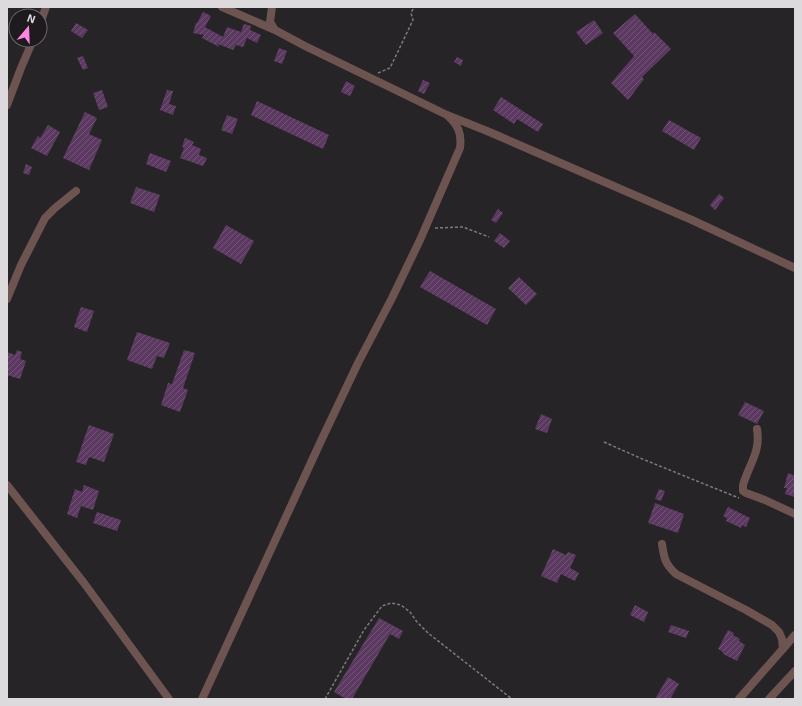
<svg xmlns="http://www.w3.org/2000/svg" width="802" height="706" font-family="'Exo 2',sans-serif">
	<style>
		.building { fill: url(#building-hatch) }
		.lines { fill: none; stroke-linecap: round; stroke-linejoin: round }
		.path { stroke: #7d7a7d; stroke-width: 1.5; stroke-dasharray: 3 2; stroke-linecap: butt }
		.minor { stroke: #6e5450; stroke-width: 8 }
	</style>
	<defs>
		<pattern id="building-hatch" width="6" height="6" patternUnits="userSpaceOnUse"><rect width="6" height="6" fill="#5b3960"/><path d="M-1 1l2-2M0 6l6-6M5 7l2-2" fill="none" stroke="#725576"/></pattern>
	</defs>
	<rect width="100%" height="100%" fill="#272428"/>
	<path class="building" d="M203 12 211 16 205 27 223 37 227 27 241 32 244 24 251 26 250 30 261 35 257 43 247 38 243 47 236 45 233 50 218 44 219 47 202 38 204 35 193 33 196 23H197Z
		M635 14 653 34 654 32 671 49 642 77 644 79 628 100 611 83 634 56 613 33Z
		M594 20 603 33 586 45 576 32Z
		M76 23 88 30 82 38 71 31Z
		M279 48 287 51 282 64 274 61Z
		M83 56 88 68 83 70 77 58Z
		M457 57 463 60 461 66 454 62Z
		M423 80 430 83 424 94 418 91Z
		M346 81 355 86 350 96 341 92Z
		M102 90 108 107 99 110 93 93Z
		M167 90 173 91 169 104 176 106 173 115 160 110Z
		M501 97 543 124 538 132 517 119 514 124 493 110Z
		M257 101 329 135 323 149 251 115Z
		M85 112 97 118 89 134 102 140 89 170 63 158Z
		M227 115 238 119 232 134 221 130Z
		M669 120 701 138 694 150 662 131Z
		M48 125 60 132 47 156 31 148 38 136 40 138Z
		M185 138 194 142 192 145 201 149 199 155 207 158 203 166 180 158 184 148 182 147Z
		M150 153 171 161 166 172 146 164Z
		M26 164 32 167 29 175 23 173Z
		M136 187 160 195 154 212 130 203Z
		M719 194 724 198 715 210 710 205Z
		M498 209 503 213 496 223 491 220Z
		M226 225 254 241 241 264 213 248Z
		M500 233 510 241 504 248 494 241Z
		M430 271 496 309 487 325 420 287Z
		M519 277 537 294 526 305 508 288Z
		M81 307 94 311 87 332 74 327Z
		M137 332 170 343 164 358 157 356 152 369 127 360Z
		M17 350 22 352 20 359 26 361 20 379 7 375V352L15 355Z
		M184 350 195 353 183 388 188 390 180 412 161 405 168 383 172 384Z
		M745 402 764 411 757 424 738 415Z
		M541 414 552 419 547 433 535 429Z
		M89 425 114 434 104 462 89 457 86 465 76 462Z
		M788 473 795 476V497L785 494 787 488H784Z
		M84 485 99 491 93 510 81 506 77 518 67 514 75 489 82 492Z
		M659 489 665 491 661 501 655 499Z
		M655 503 684 514 678 533 648 523Z
		M728 507 750 518 746 527 742 525 741 528 726 521 727 518 723 516Z
		M97 512 121 520 117 531 93 523Z
		M553 549 566 555 568 552 576 555 570 568 579 573 575 581 561 574 557 583 541 576Z
		M635 605 648 612 644 622 630 615Z
		M379 618 403 631 399 639 390 634 352 699H346L334 692Z
		M671 625 689 631 686 638 668 632Z
		M728 630 734 633 733 635 740 639 739 641 745 645 737 661 723 654V652L718 649Z
		M668 677 679 684 670 699H655Z"/>
	<g class="lines">
		<path class="path" d="M378 73 390 68 413 20 411 13 414 7
			M435 228 463 227 489 237
			M604 442 640 458 739 498
			M325 699 364 630 382 606 391 603 401 605 410 612 417 622 428 633 512 699"/>
		<path class="minor" d="M222 7 275 30
			M272 7 270 22 275 30 305 46 447 115 487 131 692 220 795 268
			M40 24 46 7
			M7 105 21 68 33 40
			M7 299 21 265 45 218 55 208 76 191
			M757 429C761 452 749 464 743 485V491L746 493 765 500 795 514
			M7 485 84 583 169 699
			M662 544C664 558 665 564 676 574L746 610 772 625 779 632 782 639 783 649
			M202 699 320 443 358 363 392 298 420 240 460 148C462 133 458 125 447 115
			M739 699 795 635
			M769 699 795 671"/>
	</g>
	<rect width="802" height="706" fill="none" stroke="#dddadd" stroke-width="16"/>
	<g transform="translate(28 28) rotate(19)"><circle r="19" fill="#1e1a1e" stroke="#6a676a"/>
	<path d="M0-3L7 15L0 10L-7 15Z" fill="#fd86e2"/>
	<text y="-6" font-size="11" font-weight="bold" text-anchor="middle" fill="#dddadd">N</text>
	</g>
</svg>
